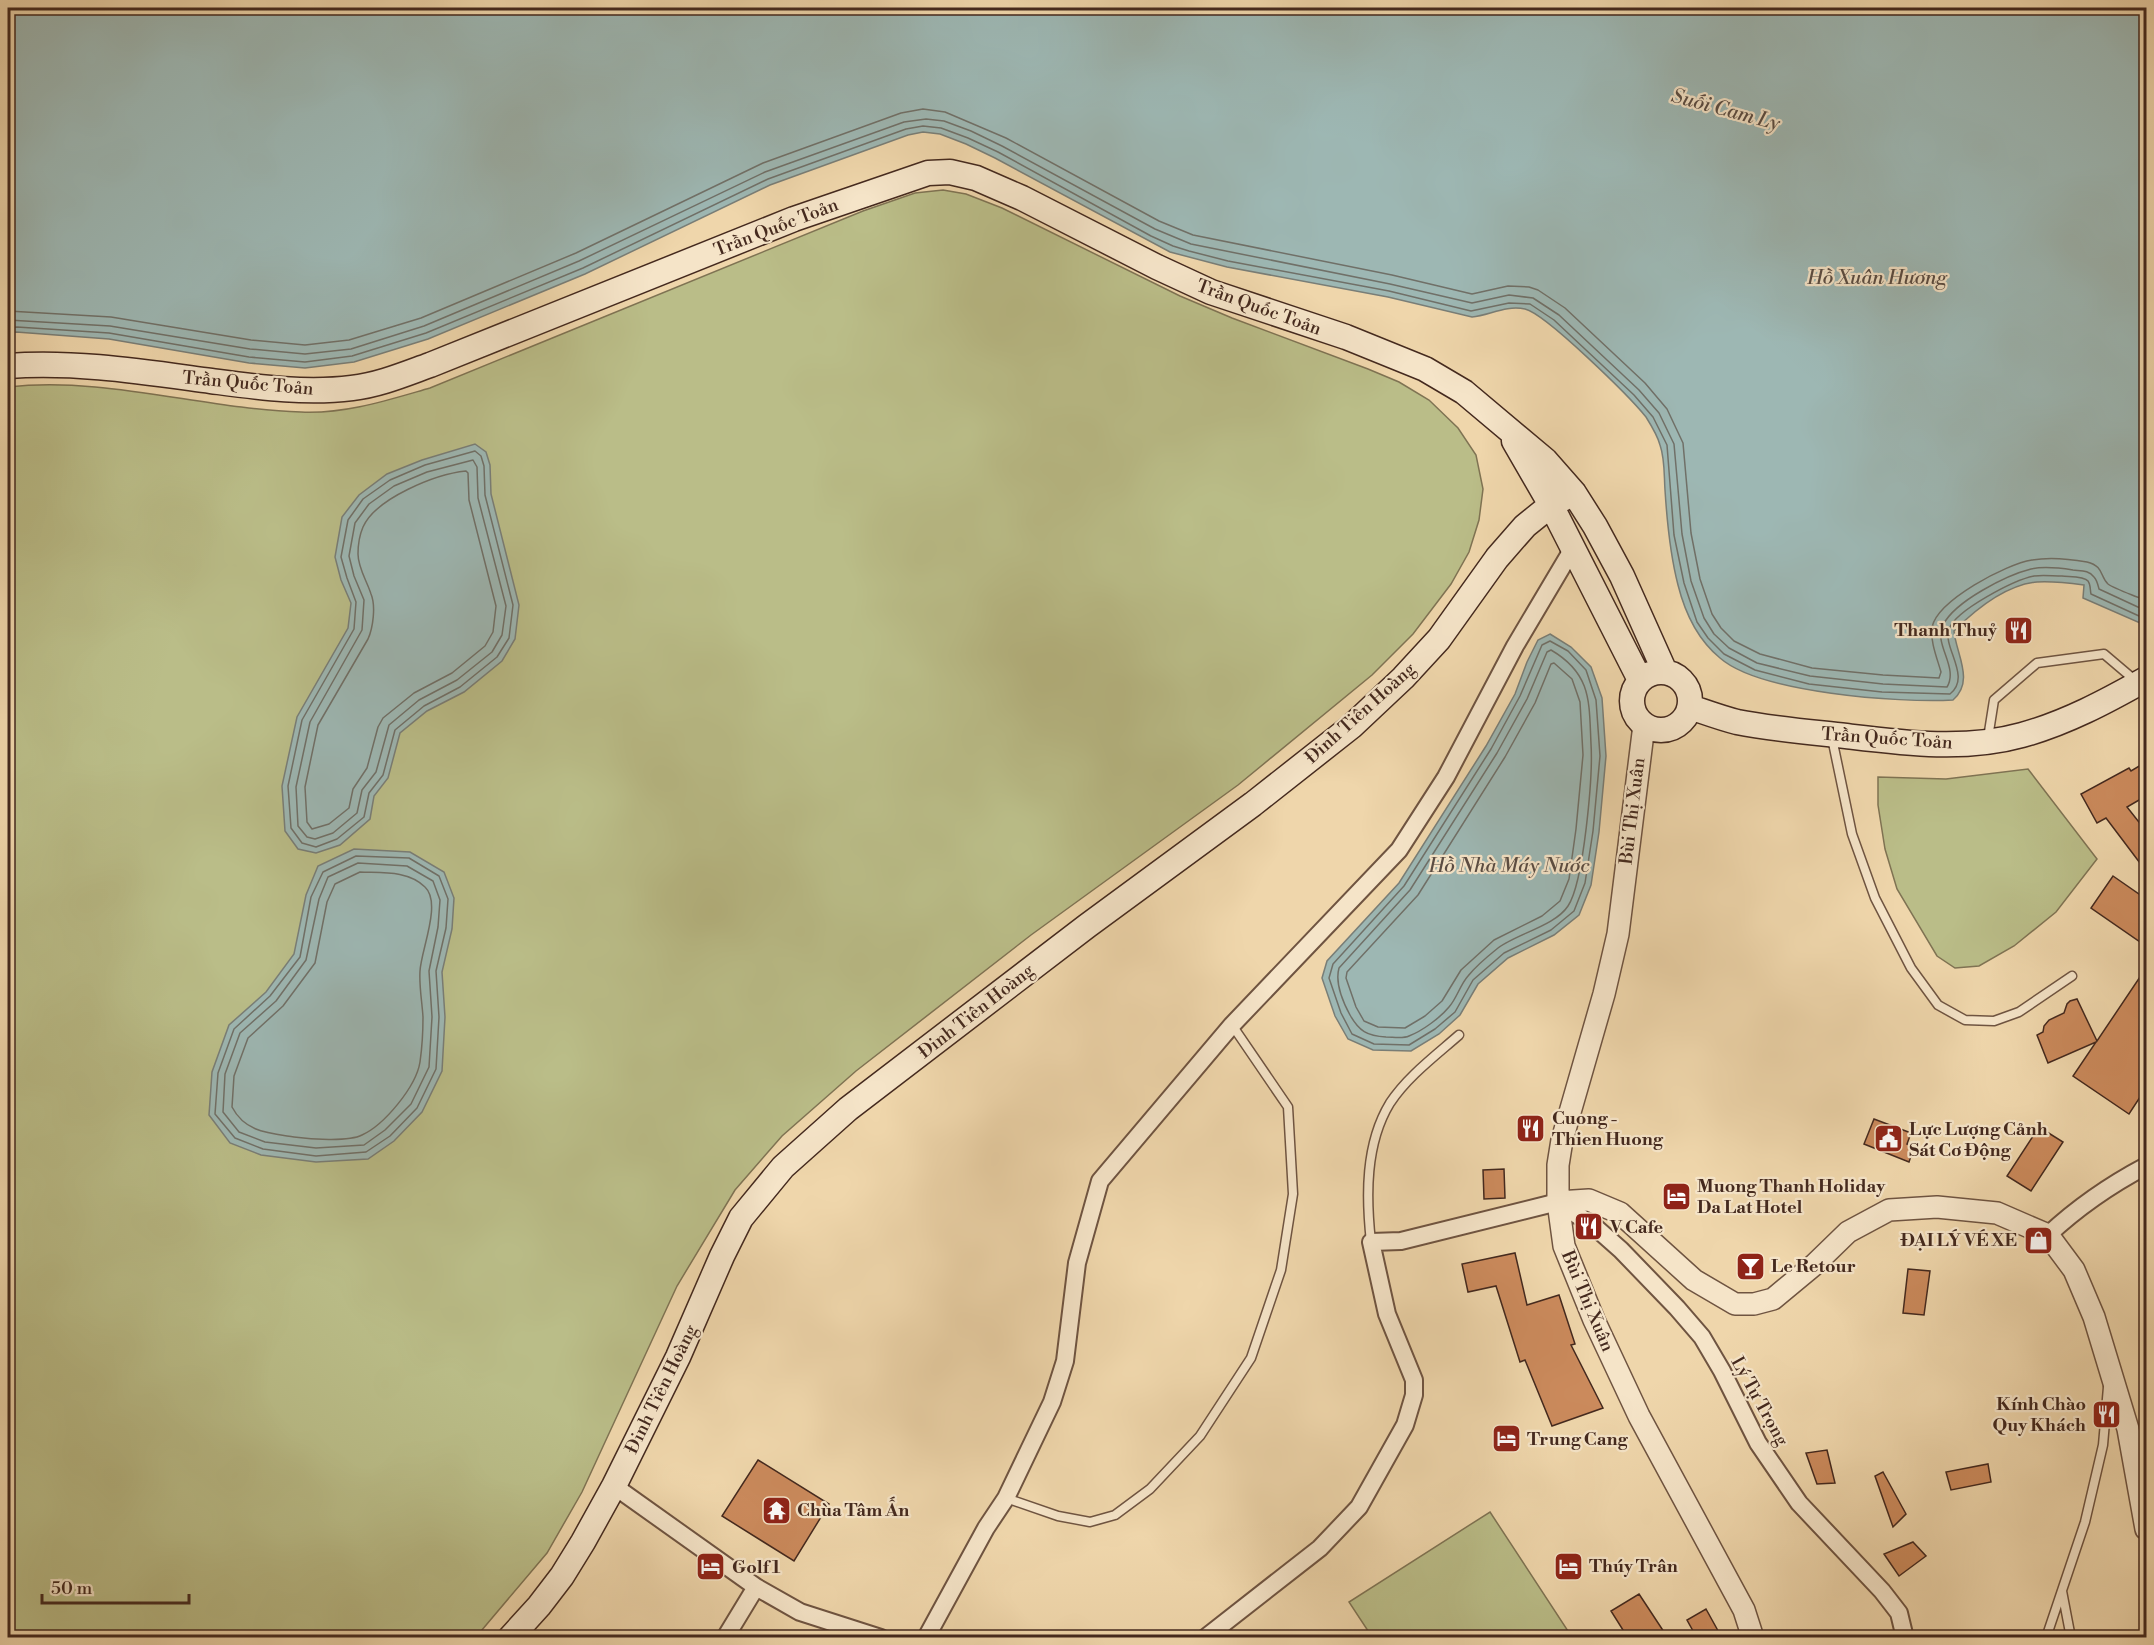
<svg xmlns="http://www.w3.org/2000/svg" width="2154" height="1645" font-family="'Libre Bodoni',serif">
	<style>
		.green { fill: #babd88; stroke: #7f7353; stroke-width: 1.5 }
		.water { fill: #9db7b3; stroke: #797e77; stroke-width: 1.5 }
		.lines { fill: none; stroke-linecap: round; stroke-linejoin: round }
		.shore { stroke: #707068; stroke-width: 1.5 }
		.building { fill: #cb8a5c; stroke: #44291e; stroke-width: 1.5 }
		.service-casing { stroke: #6f5441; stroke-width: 11 }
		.minor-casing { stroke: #6f5441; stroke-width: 20 }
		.tertiary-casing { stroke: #6f5441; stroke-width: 24 }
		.secondary-casing { stroke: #44291e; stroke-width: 27 }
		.service { stroke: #f5e4c8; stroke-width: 8 }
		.minor { stroke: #f5e4c8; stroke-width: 16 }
		.tertiary { stroke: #f5e4c8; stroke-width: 21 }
		.secondary { stroke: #f5e4c8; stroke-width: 24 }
		.labels { text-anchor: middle; stroke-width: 4.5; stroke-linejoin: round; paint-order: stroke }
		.street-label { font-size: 18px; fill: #44291e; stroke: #f5e4c8 }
		.poi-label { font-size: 18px; font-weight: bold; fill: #44291e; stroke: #f5e4c8; text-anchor: start }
		.water-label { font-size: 20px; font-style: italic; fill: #5a4c43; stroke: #f5e4c8 }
	</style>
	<rect width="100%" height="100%" fill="#efd6ab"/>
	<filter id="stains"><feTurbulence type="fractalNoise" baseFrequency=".00333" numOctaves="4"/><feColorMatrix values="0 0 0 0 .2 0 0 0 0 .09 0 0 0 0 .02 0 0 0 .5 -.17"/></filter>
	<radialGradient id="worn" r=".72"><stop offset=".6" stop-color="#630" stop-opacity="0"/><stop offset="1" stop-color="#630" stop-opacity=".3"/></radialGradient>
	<path class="green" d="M943 190 966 194 1002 208 1180 296 1232 318 1368 369 1399 382 1429 400 1458 428 1476 455 1483 489 1479 520 1469 552 1451 584 1413 634 1372 675 1238 785 1031 935 856 1071 782 1136 735 1190 677 1286 582 1492 547 1553 476 1637H8V387C106 376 203 409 301 412 346 414 388 400 430 388L863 211 915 193Z
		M2028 769 2097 859 2056 912 2014 946 1979 966 1955 968 1937 956 1897 889 1885 849 1878 805V777L1946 779Z
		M1490 1512 1568 1631 1558 1638 1372 1637 1349 1602Z"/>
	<path class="water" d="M8 8 2146 9V621L2140 623 2083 598 2084 585C2069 583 2053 581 2037 582 2006 585 1976 609 1954 631 1956 654 1975 681 1953 700 1899 703 1760 693 1720 658 1697 639 1685 613 1678 585 1670 554 1667 522 1665 490 1664 476 1665 459 1660 445 1658 437 1651 425 1646 417 1630 397 1546 314 1525 309 1506 305 1490 315 1472 317L1388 297 1227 267 1170 252 995 158 966 144 940 134 923 132 908 135 770 185 585 274 428 339 354 362 305 368 249 363 109 339 16 332 8 334Z
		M475 444 486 452 490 465 491 494 519 605 515 639 502 661 464 692 427 711 400 733 388 778 374 796 370 819 340 845 316 853 298 849 285 831 282 786 297 717 348 628 351 603 341 580 335 557 342 517 359 495 387 474 422 460Z
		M1550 634 1571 647 1591 667 1602 698 1606 756 1599 832 1591 885 1579 915 1554 935 1508 958 1478 984 1460 1015 1439 1034 1411 1051 1373 1050 1348 1039 1335 1016 1322 978 1327 961 1399 883 1486 746 1515 694 1527 662 1538 640Z
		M354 849 410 852 444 872 454 898 452 929 442 972 445 1017 442 1071 422 1112 394 1141 368 1159 316 1162 261 1155 230 1143 209 1115 212 1072 229 1025 266 992 294 954 306 895 318 866Z"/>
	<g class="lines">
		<path class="shore" d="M8 311 111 317 251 340 305 345 349 340 421 318 576 253 763 163 901 113 923 109 945 112 1006 138 1159 221 1193 235 1392 275 1472 294 1508 286 1529 287 1538 290 1565 308 1645 383 1667 409 1683 443 1691 533 1700 579 1712 614 1721 628 1734 641 1760 654 1812 668 1883 675 1939 678 1941 672C1937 658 1930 641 1932 627 1938 600 2006 564 2032 560 2049 557 2070 559 2087 562 2104 566 2100 577 2108 584 2115 589 2133 595 2142 599H2146
			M8 320 110 326 250 349 305 354 351 349 424 326 579 261 765 172 904 122 926 119 944 121 971 131 1002 146 1155 229 1191 244 1390 284 1472 303 1509 295 1533 298 1559 315 1639 390 1659 413 1674 444 1682 534 1691 581 1704 618 1714 634 1729 648 1757 663 1810 676 1883 684 1947 687C1959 667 1933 644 1943 625 1955 601 2007 575 2031 569 2044 566 2060 568 2073 570 2081 571 2089 570 2094 577 2097 580 2098 585 2099 589L2140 608H2146
			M8 328 17 327 109 333 249 357 305 362 352 356 426 333 583 268 768 179 906 129 923 126 941 128 968 138 998 152 1151 236 1173 246 1189 251 1228 261 1389 291 1471 311 1509 303 1530 304 1554 320 1634 395 1653 417 1667 445 1674 535 1684 583 1697 622 1708 638 1724 654 1755 670 1809 684 1882 692 1950 694C1972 677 1942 647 1949 629 1956 610 2014 580 2034 576 2042 575 2053 576 2062 576 2068 577 2084 576 2088 581 2091 585 2090 591 2091 594L2139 616H2146
			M475 451 481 456 484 466 485 495 513 605 509 638 497 657 460 687 424 706 395 730 383 775 369 793 364 817 337 839 316 847 302 843 291 828 288 786 302 720 354 629 356 602 347 578 341 557 348 520 363 499 390 480 425 465Z
			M473 460 477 467 478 498 506 606 502 635 492 652 457 680 419 700 389 725 376 772 362 790 357 813 333 833 315 839 307 837 298 826 296 787 310 722 362 630 364 600 354 576 349 556 355 523 369 504 394 486 427 472Z
			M466 471 468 473 469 500 496 606 493 632 485 646 452 673 414 693 383 718 378 727 367 768 353 789 349 808 329 824 312 829 307 822 305 787 318 725 368 639C373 628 376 606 371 594 367 581 358 568 358 554 358 546 360 534 363 527 376 498 436 474 466 471Z
			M1550 641 1568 651 1586 670 1596 700 1600 756 1593 831 1585 883 1574 911 1551 930 1504 953 1473 980 1455 1012 1435 1029 1409 1045 1374 1044 1352 1034 1341 1013 1329 978 1333 964 1404 886 1491 749 1520 696 1542 645Z
			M1551 650C1592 674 1589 702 1591 744 1593 775 1584 882 1568 906 1555 926 1516 934 1498 948 1488 956 1476 966 1468 976 1460 985 1457 998 1449 1007 1440 1018 1422 1031 1409 1036 1403 1039 1393 1037 1386 1037 1367 1036 1359 1031 1350 1015 1343 1002 1335 982 1339 968L1410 890 1497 753 1527 699 1547 652Z
			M1554 663 1572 679 1580 702 1583 755 1576 829 1569 879 1560 901 1542 916 1494 940 1461 970 1442 1001 1425 1016 1405 1028 1378 1027 1364 1021 1356 1007 1346 978 1347 972 1418 895 1505 757 1535 703 1551 664Z
			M356 856 409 858 439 876 448 899 446 928 436 971 439 1017 436 1069 417 1108 390 1136 366 1152 316 1156 263 1149 235 1138 215 1114 218 1073 234 1029 270 996 300 957 311 897 323 872Z
			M358 863 407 866 433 881 440 900 438 927 429 971 432 1017 429 1067 411 1104 385 1130 364 1145 316 1148 265 1142 239 1132 223 1112 225 1074 240 1033 276 1001 306 960 319 899 328 877Z
			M360 872C381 873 408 870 425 887 442 903 421 950 420 971 419 986 422 1001 423 1017 423 1031 422 1048 420 1062 416 1087 384 1125 362 1135 349 1142 309 1139 294 1137 268 1133 245 1132 232 1107L234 1076 248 1038 283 1006 315 963 327 902 335 884Z"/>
	</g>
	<path class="building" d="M2146 762V796L2127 807 2146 831V871L2106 818 2097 823 2081 794 2129 768 2131 771Z
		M2113 876 2146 899V946L2091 908Z
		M2146 968V1088L2129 1114 2073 1076 2096 1042 2048 1063 2037 1035 2043 1032 2044 1026 2049 1020 2064 1013 2067 1004 2070 1001 2077 999 2097 1041Z
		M1874 1119 1911 1133 1907 1144 1914 1147 1909 1162 1864 1144Z
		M2039 1127 2063 1142 2031 1191 2007 1176Z
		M1504 1169 1505 1198 1484 1199 1483 1170Z
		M1515 1253 1527 1305 1559 1295 1575 1344 1571 1345 1603 1408 1552 1426 1525 1360 1520 1362 1496 1286 1468 1292 1462 1264Z
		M1908 1269 1930 1271 1924 1315 1903 1313Z
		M1827 1450 1835 1483 1817 1484 1806 1453Z
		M758 1460 829 1504 794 1561 722 1516Z
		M1988 1464 1991 1482 1951 1490 1946 1472Z
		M1883 1472 1906 1514 1893 1527 1875 1476Z
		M1913 1542 1926 1556 1899 1576 1884 1554Z
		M1639 1594 1668 1638H1628L1611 1611Z
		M1706 1609 1722 1638H1697L1687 1620Z"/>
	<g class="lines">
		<defs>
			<path id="service" d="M1832 738 1852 834 1875 898 1911 968 1938 1005 1965 1020 1994 1021 2019 1012 2072 976
				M1988 738 1994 700 2037 663 2104 654 2137 682
				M1371 1242C1366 1197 1365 1144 1390 1103 1407 1077 1435 1056 1459 1035
				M1006 1498 1058 1516 1090 1522 1115 1515 1150 1489 1200 1436 1251 1358 1281 1270 1293 1194 1288 1107 1232 1025
				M2062 1591 2071 1638
				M2046 1638 2085 1522 2103 1445 2108 1387"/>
			<path id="minor" d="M2048 1235C2078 1207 2110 1185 2146 1166
				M614 1486 756 1587 800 1612 881 1638
				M725 1638 756 1587
				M926 1638 986 1528 1006 1498 1052 1402 1065 1361 1077 1263 1100 1181 1232 1025 1399 850 1446 777 1515 646 1572 550
				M1205 1638 1320 1548 1359 1507 1405 1425 1414 1395V1380L1387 1314 1371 1242 1401 1241 1558 1202 1595 1227 1621 1250 1677 1308 1702 1337 1722 1371 1758 1443 1799 1503 1882 1591 1899 1613 1905 1638"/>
			<path id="tertiary" d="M1644 725 1618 934 1604 994 1562 1140 1558 1165V1202L1564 1246 1594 1320 1639 1416 1744 1610 1753 1638
				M1558 1202 1589 1200 1620 1213 1694 1280 1735 1304H1754L1773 1299 1814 1265 1848 1232 1889 1210 1937 1207 1997 1213 2048 1235 2074 1270 2094 1317 2128 1429 2146 1529"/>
			<path id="secondary" d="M8 366C76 361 144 372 211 381 257 387 305 394 352 388 379 385 405 374 430 365L794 219 928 173 950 172 976 178 1022 198 1157 267 1211 292 1346 337 1425 369 1464 392 1545 460 1574 493 1595 526 1622 576 1665 672
				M1514 441 1551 505 1640 680
				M1632 701a29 29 0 1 1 58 0a29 29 0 1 1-58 0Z
				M1690 707C1705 712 1721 718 1737 722 1773 729 1810 732 1846 736 1904 743 1965 751 2022 735 2066 723 2107 701 2146 679
				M510 1638 539 1606 562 1576 583 1542 614 1486 678 1357 722 1256 741 1218 783 1167 848 1109 1087 926 1253 804 1352 726 1403 678 1439 639 1497 558 1525 526 1551 505 1574 493"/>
		</defs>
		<use href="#service" class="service-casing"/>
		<use href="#minor" class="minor-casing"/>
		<use href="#tertiary" class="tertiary-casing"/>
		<use href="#secondary" class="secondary-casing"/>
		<use href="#service" class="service"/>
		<use href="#minor" class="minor"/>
		<use href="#tertiary" class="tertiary"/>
		<use href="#secondary" class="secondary"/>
	</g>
	<defs>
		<symbol id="restaurant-square" viewBox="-11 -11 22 22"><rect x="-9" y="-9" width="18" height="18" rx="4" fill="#8f2418" stroke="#f5e4c8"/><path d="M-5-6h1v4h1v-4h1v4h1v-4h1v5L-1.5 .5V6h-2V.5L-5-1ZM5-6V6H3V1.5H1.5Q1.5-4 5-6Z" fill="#fff"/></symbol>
		<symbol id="civic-square" viewBox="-11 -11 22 22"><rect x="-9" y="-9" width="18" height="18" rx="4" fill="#8f2418" stroke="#f5e4c8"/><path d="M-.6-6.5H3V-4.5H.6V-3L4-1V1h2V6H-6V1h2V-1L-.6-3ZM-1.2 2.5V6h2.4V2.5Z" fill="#fff"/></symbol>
		<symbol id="hotel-square" viewBox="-11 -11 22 22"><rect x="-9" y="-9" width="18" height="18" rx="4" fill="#8f2418" stroke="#f5e4c8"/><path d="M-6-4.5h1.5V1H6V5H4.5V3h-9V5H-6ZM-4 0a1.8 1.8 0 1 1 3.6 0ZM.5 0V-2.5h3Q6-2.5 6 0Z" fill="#fff"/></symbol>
		<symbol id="shop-square" viewBox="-11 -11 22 22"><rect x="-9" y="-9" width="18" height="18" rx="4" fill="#8f2418" stroke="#f5e4c8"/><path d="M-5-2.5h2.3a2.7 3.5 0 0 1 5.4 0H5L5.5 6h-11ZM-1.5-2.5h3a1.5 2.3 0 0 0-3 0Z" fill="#fff"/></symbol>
		<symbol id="bar-square" viewBox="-11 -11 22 22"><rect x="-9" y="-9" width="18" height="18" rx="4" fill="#8f2418" stroke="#f5e4c8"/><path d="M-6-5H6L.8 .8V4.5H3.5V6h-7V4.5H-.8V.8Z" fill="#fff"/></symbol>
		<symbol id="temple-square" viewBox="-11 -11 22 22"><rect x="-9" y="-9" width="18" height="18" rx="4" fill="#8f2418" stroke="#f5e4c8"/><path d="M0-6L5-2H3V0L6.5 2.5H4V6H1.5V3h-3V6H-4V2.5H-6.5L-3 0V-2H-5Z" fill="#fff"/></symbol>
	</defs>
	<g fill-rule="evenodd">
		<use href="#restaurant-square" x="2002" y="614" width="33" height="33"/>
		<use href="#restaurant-square" x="1514" y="1112" width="33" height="33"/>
		<use href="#civic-square" x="1872" y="1122" width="33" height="33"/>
		<use href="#hotel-square" x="1660" y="1180" width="33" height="33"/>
		<use href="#restaurant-square" x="1572" y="1210" width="33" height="33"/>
		<use href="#shop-square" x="2022" y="1224" width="33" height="33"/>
		<use href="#bar-square" x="1734" y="1250" width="33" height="33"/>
		<use href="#restaurant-square" x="2090" y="1398" width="33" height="33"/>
		<use href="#hotel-square" x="1490" y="1422" width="33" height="33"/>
		<use href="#temple-square" x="760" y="1494" width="33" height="33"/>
		<use href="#hotel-square" x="1552" y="1550" width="33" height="33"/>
		<use href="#hotel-square" x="694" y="1550" width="33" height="33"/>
	</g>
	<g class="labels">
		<g class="street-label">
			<text transform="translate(776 227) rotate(-21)" y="6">Trần Quốc Toản</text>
			<text transform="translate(1259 307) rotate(20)" y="6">Trần Quốc Toản</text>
			<text transform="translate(248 383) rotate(5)" y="6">Trần Quốc Toản</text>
			<text transform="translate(1360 713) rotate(-42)" y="6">Đinh Tiên Hoàng</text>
			<text transform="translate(1887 738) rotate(4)" y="6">Trần Quốc Toản</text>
			<text transform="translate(1632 811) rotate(-83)" y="6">Bùi Thị Xuân</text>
			<text transform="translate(976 1011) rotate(-38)" y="6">Đinh Tiên Hoàng</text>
			<text transform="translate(1588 1301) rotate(67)" y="6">Bùi Thị Xuân</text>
			<text transform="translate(661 1389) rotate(-64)" y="6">Đinh Tiên Hoàng</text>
			<text transform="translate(1760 1401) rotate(61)" y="6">Lý Tự Trọng</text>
		</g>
		<g class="poi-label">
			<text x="1997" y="636" text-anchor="end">Thanh Thuỷ</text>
			<text x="1552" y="1124">Cuong -<tspan x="1552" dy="21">Thien Huong</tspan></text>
			<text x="1909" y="1135">Lực Lượng Cảnh<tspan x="1909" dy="21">Sát Cơ Động</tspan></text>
			<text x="1697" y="1192">Muong Thanh Holiday<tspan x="1697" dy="21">Da Lat Hotel</tspan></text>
			<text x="1610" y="1233">V Cafe</text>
			<text x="2017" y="1246" text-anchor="end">ĐẠI LÝ VÉ XE</text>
			<text x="1771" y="1272">Le Retour</text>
			<text x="2086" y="1410" text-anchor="end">Kính Chào<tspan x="2086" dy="21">Quy Khách</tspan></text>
			<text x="1527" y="1445">Trung Cang</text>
			<text x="797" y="1516">Chùa Tâm Ấn</text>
			<text x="1589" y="1572">Thúy Trân</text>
			<text x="732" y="1573">Golf 1</text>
		</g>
		<g class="water-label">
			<text transform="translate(1726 109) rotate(15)" y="7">Suối Cam Ly</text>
			<text x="1877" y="284">Hồ Xuân Hương</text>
			<text x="1509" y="872">Hồ Nhà Máy Nước</text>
		</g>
	</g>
	<rect width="2154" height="1645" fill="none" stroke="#efd6ab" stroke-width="30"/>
	<rect x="9" y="9" width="2136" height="1627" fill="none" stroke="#44291e" stroke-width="3"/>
	<rect x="15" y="15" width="2124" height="1615" fill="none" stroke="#44291e" stroke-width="1.5"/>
	<path d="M42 1594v9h147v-9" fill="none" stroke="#44291e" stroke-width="3"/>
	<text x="51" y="1594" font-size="18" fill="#44291e" stroke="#f5e4c8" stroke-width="4.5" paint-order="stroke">50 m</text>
	<rect width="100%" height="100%" filter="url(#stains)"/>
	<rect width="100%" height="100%" fill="url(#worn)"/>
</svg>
